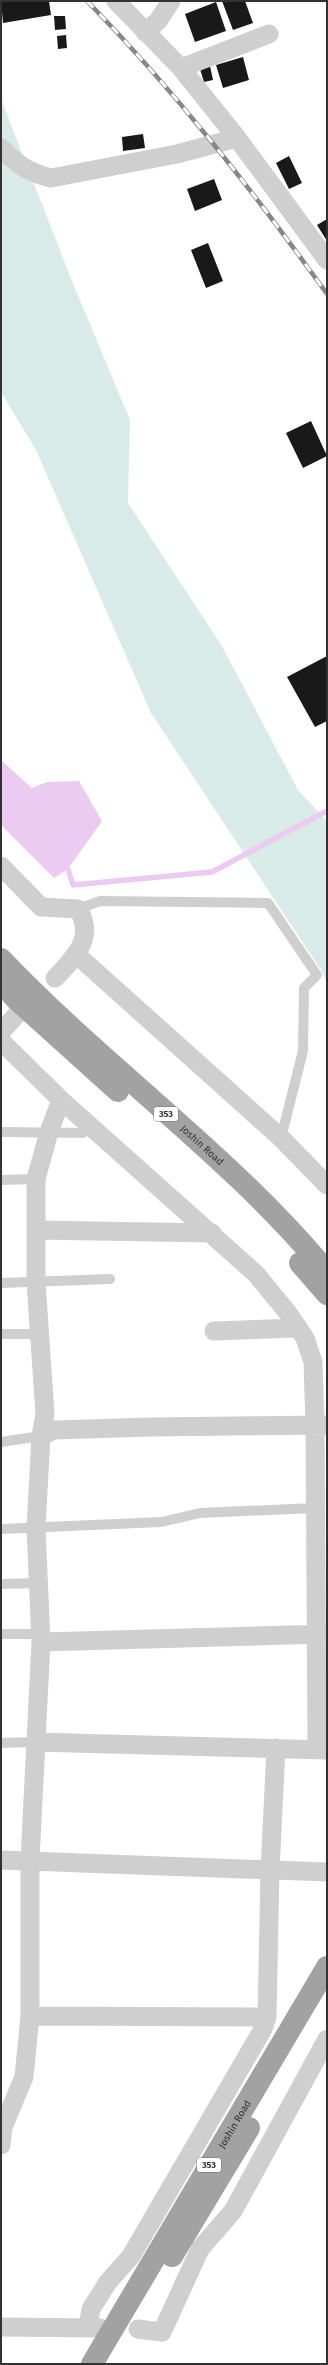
<svg xmlns="http://www.w3.org/2000/svg" width="328" height="2365" font-family="'Fira Sans',sans-serif">
	<style>
		.green { fill: #d9ebe9 }
		.water { fill: #ebcbf1 }
		.lines { fill: none; stroke-linecap: round; stroke-linejoin: round }
		.stream { stroke: #ebcbf1; stroke-width: 5.5 }
		.building { fill: #191919 }
		.service { stroke: #cfcfcf; stroke-width: 10 }
		.minor { stroke: #cfcfcf; stroke-width: 19 }
		.trunk { stroke: #a2a2a2; stroke-width: 22 }
		.rail-casing { stroke: #878787; stroke-width: 4.5 }
		.rail { stroke: #fff; stroke-width: 3; stroke-dasharray: 9; stroke-linecap: butt }
		.labels { text-anchor: middle; stroke-width: 4; stroke-linejoin: round; paint-order: stroke }
		.shield { fill: #fff; stroke: #707070; stroke-width: 1 }
		.shield-label { font-size: 9px; font-weight: bold; fill: #323232 }
		.street-label { font-size: 10px; fill: #323232; stroke: #fff }
	</style>
	<rect width="100%" height="100%" fill="#fff"/>
	<path class="green" d="M1 99 72 281 130 420 128 503 222 646 298 790 327 821V983L321 970 151 713 36 450 1 392Z"/>
	<path class="water" d="M1 760 32 788 47 782 79 781 102 821 68 869 54 878 1 825Z"/>
	<g class="lines">
		<path class="stream" d="M68 869 73 885 212 872 327 811"/>
	</g>
	<path class="building" d="M1 1H49L51 15 3 23Z
		M222 1H245L253 23 233 30Z
		M216 2 226 31 195 42 185 14Z
		M54 16H65L66 29 55 30Z
		M66 35 67 48 58 49 57 36Z
		M243 57 249 80 223 88 216 65Z
		M210 66 213 80 204 82 200 69Z
		M143 134 145 148 123 151 122 137Z
		M289 156 302 183 289 189 276 163Z
		M214 179 222 200 195 211 187 189Z
		M327 219V241L317 225Z
		M208 243 223 281 206 288 191 250Z
		M311 421 327 456 303 468 286 433Z
		M327 656V721L315 727 287 677Z"/>
	<g class="lines">
		<path class="service" d="M78 909 100 901 268 903 317 975 304 988 303 1051 281 1138
			M1 1132 83 1133
			M1 1180 36 1179
			M1 1283 110 1279
			M1 1334H40
			M1 1442 41 1436
			M1 1529 161 1522 200 1513 315 1508
			M1 1584 39 1583
			M1 1634H42
			M1 1743 35 1742"/>
		<path class="minor" d="M116 1 181 68 237 138 327 260
			M145 32 158 21 171 1
			M181 68 269 34
			M1 148C18 165 27 172 51 178L177 154 237 138
			M1 866 41 907 78 909C96 938 74 958 55 978
			M77 955 281 1138 327 1185
			M1 1032 19 1012
			M1 1041 61 1100 49 1132 36 1179V1282L45 1414 41 1436 36 1528 41 1642 30 1860V2016L24 2077 3 2127 1 2145
			M61 1100 256 1274 288 1313 305 1338 313 1362 315 1425 317 1749
			M36 1230 212 1233
			M214 1331 298 1328
			M41 1436 54 1430 151 1427 327 1425
			M41 1642 327 1634
			M35 1742 327 1750
			M1 1860 327 1872
			M30 2016 267 2017 263 2029 131 2256 108 2282 91 2309 88 2328
			M267 2017 270 1871 276 1748
			M1 2327 100 2328
			M138 2329 162 2332 200 2249 233 2211 327 2039"/>
		<g class="trunk">
			<path id="s1" d="M1 959C105 1068 231 1156 327 1272"/>
			<path d="M1 982 16 999 118 1091"/>
			<path d="M300 1263 327 1294"/>
			<path d="M172 2256 249 2128"/>
			<path id="s2" d="M92 2364 327 1967"/>
		</g>
		<defs>
			<path id="rail" d="M87 1C176 92 253 191 327 294"/>
		</defs>
		<use href="#rail" class="rail-casing"/>
		<use href="#rail" class="rail"/>
	</g>
	<g class="labels">
		<g class="shield">
			<rect x="154" y="1107" width="24" height="14" rx="3"/>
			<rect x="197" y="2158" width="24" height="14" rx="3"/>
		</g>
		<g class="shield-label">
			<text x="166" y="1117">353</text>
			<text x="209" y="2168">353</text>
		</g>
		<g class="street-label">
			<text dy="4" stroke="none"><textPath href="#s1" startOffset="274">Joshin Road</textPath></text>
			<text dy="4" stroke="none"><textPath href="#s2" startOffset="279">Joshin Road</textPath></text>
		</g>
	</g>
	<rect width="328" height="2365" fill="none" stroke="#323232" stroke-width="4"/>
</svg>
